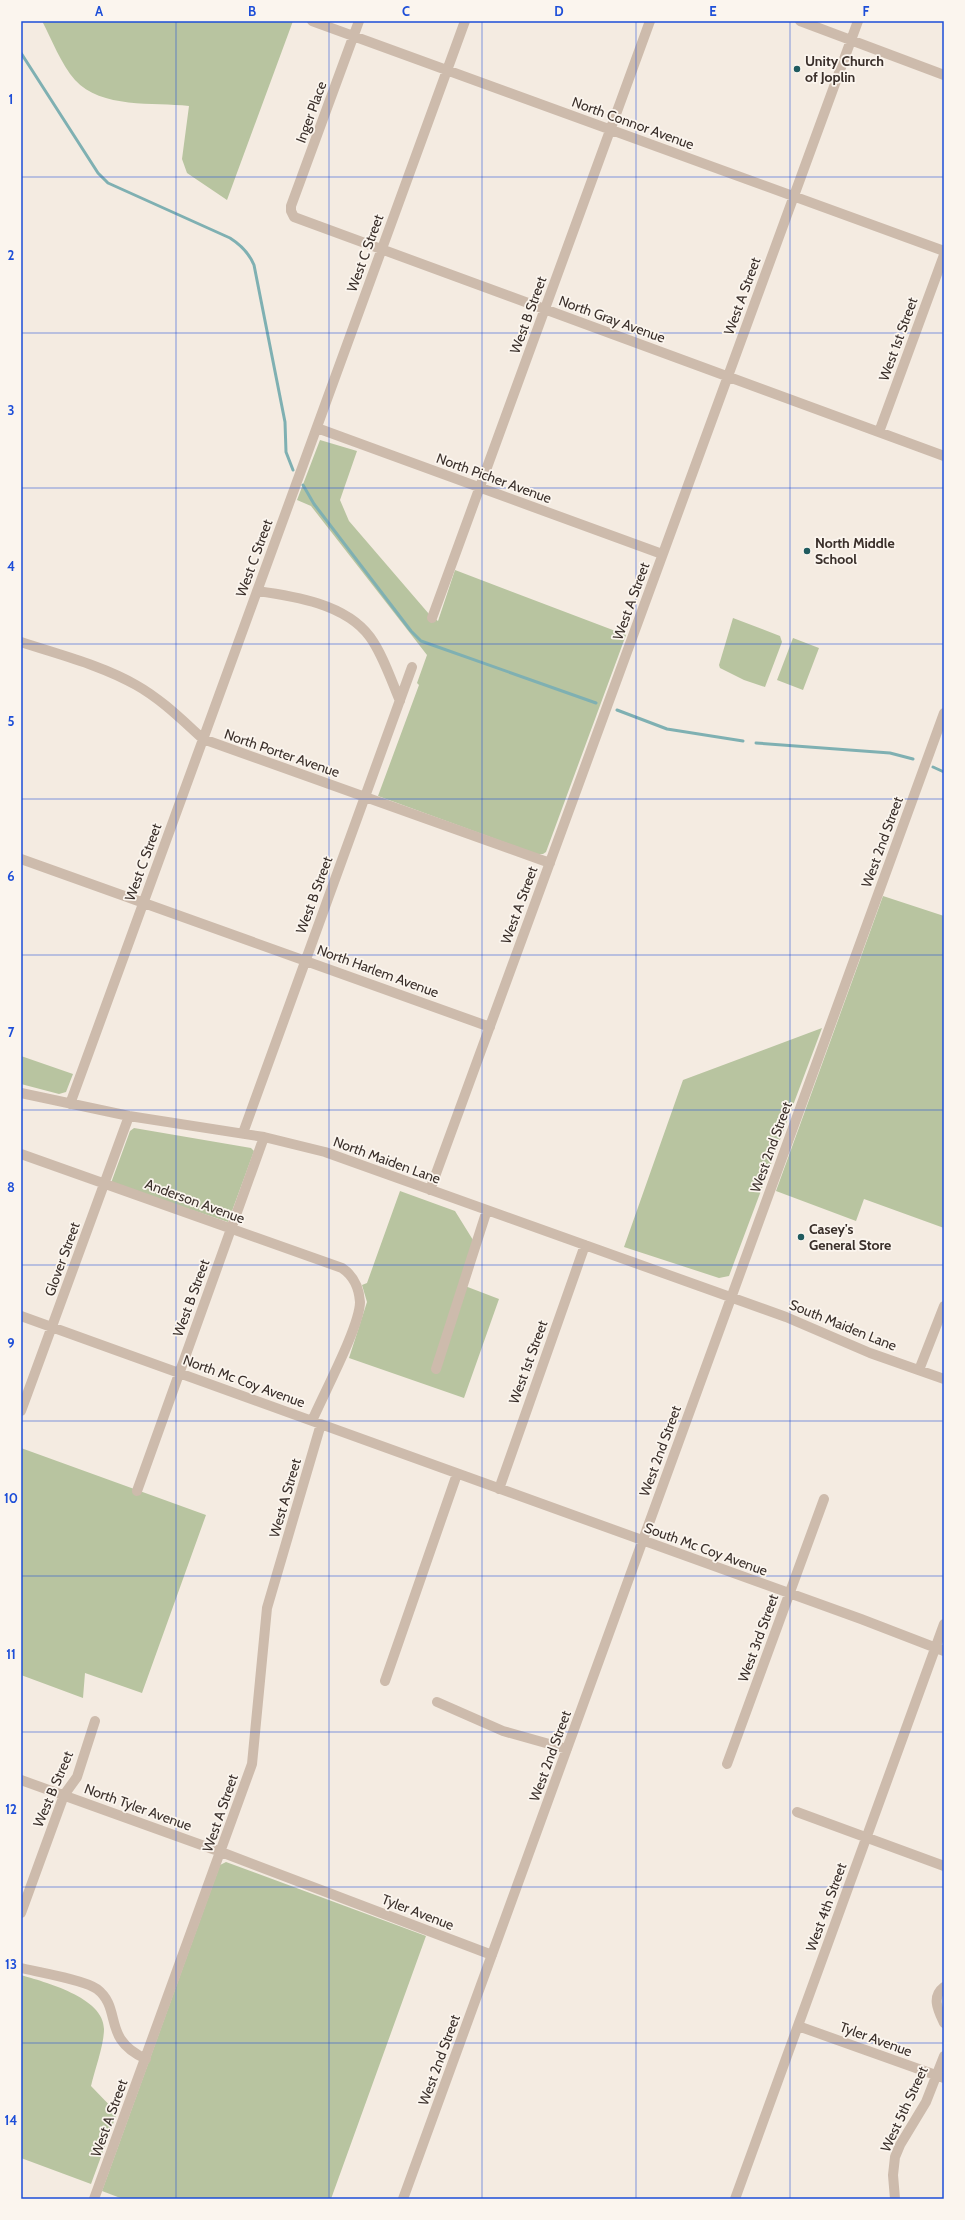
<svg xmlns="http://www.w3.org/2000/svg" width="965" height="2220" font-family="Cabin,sans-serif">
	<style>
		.green { fill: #b8c4a0 }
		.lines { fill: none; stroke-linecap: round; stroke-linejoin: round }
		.stream { stroke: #7fb0b2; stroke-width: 3 }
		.minor { stroke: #cdbbac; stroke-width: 10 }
		.grid { fill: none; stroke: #1d4ed8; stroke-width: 1; stroke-opacity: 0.55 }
		.poi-dot { fill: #1f5a5e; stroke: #fbf5ee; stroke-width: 1.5 }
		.labels { text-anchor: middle; stroke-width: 3.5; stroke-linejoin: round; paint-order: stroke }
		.poi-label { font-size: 14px; font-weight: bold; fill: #3b302b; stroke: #fbf5ee; text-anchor: start }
		.street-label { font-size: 14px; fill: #3b302b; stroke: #fbf5ee }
		.neatline { fill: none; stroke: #1d4ed8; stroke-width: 1.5 }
		.grid-label { font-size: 13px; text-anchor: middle; font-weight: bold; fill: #1d4ed8 }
	</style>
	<rect width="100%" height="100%" fill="#f4ebe1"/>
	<path class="green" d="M42 21H293L227 200 187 173 182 159 189 106C154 102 101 109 75 80 61 64 52 40 42 21Z
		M320 440 357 451 340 500 349 521 429 614 438 621 455 570 626 635 546 852 543 854H537L378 796 419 685 417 683 427 655 311 506 297 500Z
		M733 618 780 636 782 642 765 687 744 680 720 668 719 665Z
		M793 638 819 648 803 690 777 680Z
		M883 896 944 916V1228L864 1199 856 1221 776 1191Z
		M822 1028 729 1276 719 1278 624 1247 683 1080Z
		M21 1056 73 1074 66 1092 59 1094 21 1084Z
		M134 1128 251 1148 254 1151 228 1222 111 1183 130 1131Z
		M400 1191 455 1211 473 1240 465 1286 499 1299 464 1398 349 1358 367 1302 362 1285 367 1283Z
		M21 1448 206 1515 142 1693 85 1673 83 1698 21 1675Z
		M226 1862 426 1936 331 2199H123L102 2191 220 1865Z
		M21 1975C44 1982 104 1997 104 2029 104 2045 95 2069 91 2086L117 2113 91 2184 21 2158Z"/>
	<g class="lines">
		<path class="stream" d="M21 53 98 173 108 183 230 238C241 245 249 253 254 265L285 422 286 452 293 470
			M303 485 314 504 411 631 421 641 596 703
			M617 710 667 729 743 741
			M756 743 890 753 913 759
			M933 767 944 772"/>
		<path class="minor" d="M312 21 944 251
			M359 21 291 206V211L294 217 944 456
			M800 21 944 75
			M317 428 662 554
			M879 432 944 255
			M257 591C294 596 346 604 370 637 383 655 391 680 400 701
			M432 618 650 21
			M21 642C60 655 101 665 136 685 161 699 182 720 203 739L550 863
			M21 859 490 1027
			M21 1093 129 1116 264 1137 325 1152 786 1317 870 1353 944 1379
			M70 1104 465 21
			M243 1133 412 667
			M21 1154 342 1268C354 1276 359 1287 360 1302 360 1326 323 1395 312 1421
			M430 1190 858 21
			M21 1316 861 1619 944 1651
			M436 1369 487 1210
			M919 1370 944 1306
			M21 1411 129 1116
			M499 1489 585 1245
			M137 1491 264 1137
			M385 1681 457 1474
			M437 1702 503 1731 567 1749
			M727 1764 824 1499
			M21 1780 221 1852 492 1955
			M797 1812 944 1866
			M21 1913 64 1795 77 1777 95 1721
			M21 1968C38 1972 85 1980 97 1989 123 2009 101 2039 146 2059
			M944 1987C931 1997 938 2010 944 2023
			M798 2026 944 2078
			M94 2199 252 1764 267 1608 321 1424
			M403 2199 944 713
			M735 2199 944 1624
			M895 2199 893 2175 895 2157 900 2145 926 2102 944 2056"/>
	</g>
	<path class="grid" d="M176 21V2199M329 21V2199M482 21V2199M636 21V2199M790 21V2199M21 177H944M21 333H944M21 488H944M21 644H944M21 799H944M21 955H944M21 1110H944M21 1265H944M21 1421H944M21 1576H944M21 1732H944M21 1887H944M21 2043H944"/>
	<g class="poi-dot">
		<circle cx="797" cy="69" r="4"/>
		<circle cx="807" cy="551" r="4"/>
		<circle cx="801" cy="1237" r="4"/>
	</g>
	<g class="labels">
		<g class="poi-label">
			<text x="805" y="66">Unity Church<tspan x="805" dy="16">of Joplin</tspan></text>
			<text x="815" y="548">North Middle<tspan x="815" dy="16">School</tspan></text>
			<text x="809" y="1234">Casey's<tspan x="809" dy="16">General Store</tspan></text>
		</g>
		<g class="street-label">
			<text transform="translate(311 112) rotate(-70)" y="5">Inger Place</text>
			<text transform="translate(633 123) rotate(20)" y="5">North Connor Avenue</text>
			<text transform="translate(365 253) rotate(-70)" y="5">West C Street</text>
			<text transform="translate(742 296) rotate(-70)" y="5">West A Street</text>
			<text transform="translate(528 315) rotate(-70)" y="5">West B Street</text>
			<text transform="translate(612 319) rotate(20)" y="5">North Gray Avenue</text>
			<text transform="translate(898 339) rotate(-70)" y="5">West 1st Street</text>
			<text transform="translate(494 478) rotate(20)" y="5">North Picher Avenue</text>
			<text transform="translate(254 558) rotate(-70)" y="5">West C Street</text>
			<text transform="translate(631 601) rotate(-70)" y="5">West A Street</text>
			<text transform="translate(282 753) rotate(19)" y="5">North Porter Avenue</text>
			<text transform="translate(882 842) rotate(-70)" y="5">West 2nd Street</text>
			<text transform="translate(143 862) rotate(-70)" y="5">West C Street</text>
			<text transform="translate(314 895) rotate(-70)" y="5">West B Street</text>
			<text transform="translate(519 905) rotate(-70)" y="5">West A Street</text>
			<text transform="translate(378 971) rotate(20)" y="5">North Harlem Avenue</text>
			<text transform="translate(771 1147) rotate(-70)" y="5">West 2nd Street</text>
			<text transform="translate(387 1160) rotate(20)" y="5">North Maiden Lane</text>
			<text transform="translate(195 1201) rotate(20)" y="5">Anderson Avenue</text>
			<text transform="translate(62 1259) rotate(-70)" y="5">Glover Street</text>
			<text transform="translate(191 1298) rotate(-70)" y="5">West B Street</text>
			<text transform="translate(843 1325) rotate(22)" y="5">South Maiden Lane</text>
			<text transform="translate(528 1362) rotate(-70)" y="5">West 1st Street</text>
			<text transform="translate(244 1381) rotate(20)" y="5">North Mc Coy Avenue</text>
			<text transform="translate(660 1451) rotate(-70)" y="5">West 2nd Street</text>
			<text transform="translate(285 1498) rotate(-74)" y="5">West A Street</text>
			<text transform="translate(706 1549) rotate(20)" y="5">South Mc Coy Avenue</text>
			<text transform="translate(758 1638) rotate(-70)" y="5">West 3rd Street</text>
			<text transform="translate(550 1756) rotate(-70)" y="5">West 2nd Street</text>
			<text transform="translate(53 1789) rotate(-67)" y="5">West B Street</text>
			<text transform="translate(138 1807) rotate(20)" y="5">North Tyler Avenue</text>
			<text transform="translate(220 1813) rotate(-71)" y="5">West A Street</text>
			<text transform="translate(826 1907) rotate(-70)" y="5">West 4th Street</text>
			<text transform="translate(418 1912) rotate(21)" y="5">Tyler Avenue</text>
			<text transform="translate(876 2039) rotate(20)" y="5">Tyler Avenue</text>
			<text transform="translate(439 2060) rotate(-70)" y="5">West 2nd Street</text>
			<text transform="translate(904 2109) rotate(-65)" y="5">West 5th Street</text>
			<text transform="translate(109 2118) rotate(-70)" y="5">West A Street</text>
		</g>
	</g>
	<rect width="965" height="2220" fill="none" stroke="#fbf5ee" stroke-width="44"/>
	<rect x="22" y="22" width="921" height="2176" class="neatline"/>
	<g class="grid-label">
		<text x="99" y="16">A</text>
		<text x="252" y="16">B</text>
		<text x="406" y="16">C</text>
		<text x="559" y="16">D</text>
		<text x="713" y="16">E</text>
		<text x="866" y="16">F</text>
		<text x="11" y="104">1</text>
		<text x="11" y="260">2</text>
		<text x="11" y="415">3</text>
		<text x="11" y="571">4</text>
		<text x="11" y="726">5</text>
		<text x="11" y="881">6</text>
		<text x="11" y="1037">7</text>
		<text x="11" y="1192">8</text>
		<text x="11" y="1348">9</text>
		<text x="11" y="1503">10</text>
		<text x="11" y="1659">11</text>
		<text x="11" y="1814">12</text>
		<text x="11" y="1969">13</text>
		<text x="11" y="2125">14</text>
	</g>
</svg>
